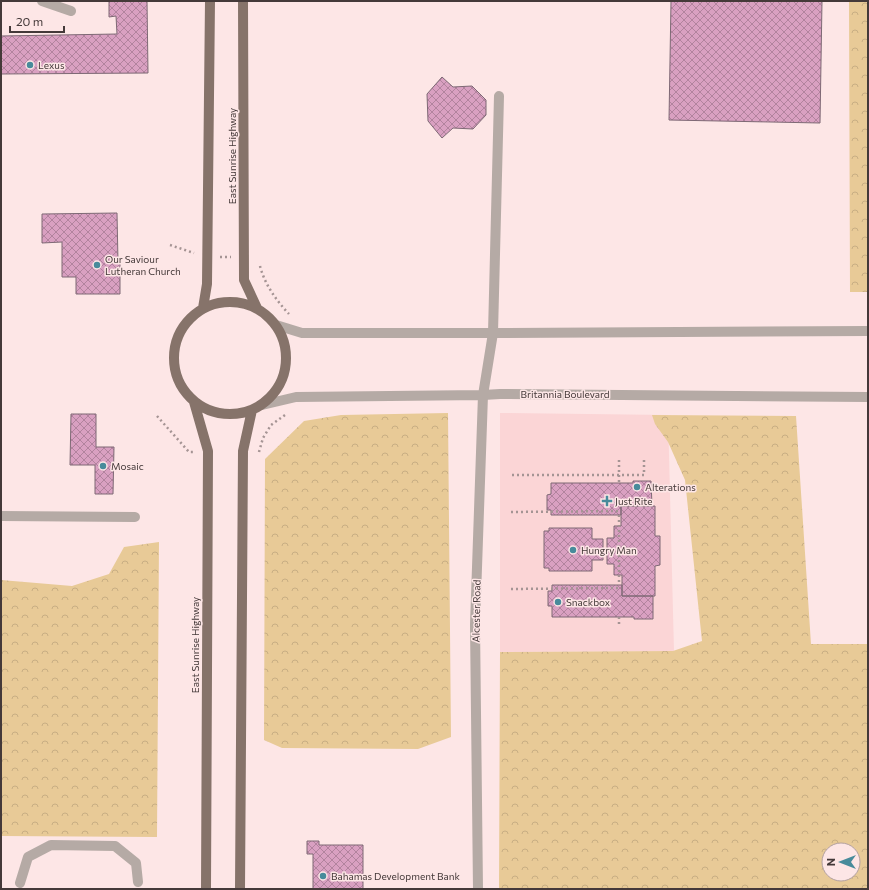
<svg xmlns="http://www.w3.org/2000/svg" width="869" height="890" font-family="Commissioner,sans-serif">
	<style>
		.built { fill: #fbd5d6 }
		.forest { fill: url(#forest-crowns); fill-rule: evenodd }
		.building { fill: url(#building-cross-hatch); stroke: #7e6975 }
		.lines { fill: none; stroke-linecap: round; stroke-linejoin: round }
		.path { stroke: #a59494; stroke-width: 2.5; stroke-dasharray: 2 3; stroke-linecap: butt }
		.minor { stroke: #b5aaa5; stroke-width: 10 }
		.major { stroke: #86736a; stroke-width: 10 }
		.poi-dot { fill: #488b9b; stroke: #fde6e6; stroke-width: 1.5 }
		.labels { text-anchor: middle; stroke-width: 3; stroke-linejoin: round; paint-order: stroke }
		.poi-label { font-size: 10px; fill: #443939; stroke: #fde6e6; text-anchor: start }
		.street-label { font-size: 10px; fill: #443939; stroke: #fde6e6 }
	</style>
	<defs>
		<pattern id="forest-crowns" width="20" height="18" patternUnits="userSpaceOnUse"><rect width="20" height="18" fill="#e8ca97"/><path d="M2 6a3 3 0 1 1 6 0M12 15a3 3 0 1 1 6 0" fill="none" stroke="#c8ae83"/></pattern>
		<pattern id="building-cross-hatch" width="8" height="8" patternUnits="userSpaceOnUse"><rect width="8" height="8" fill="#d9a0c1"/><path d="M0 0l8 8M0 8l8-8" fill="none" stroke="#b2839e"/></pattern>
	</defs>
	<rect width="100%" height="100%" fill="#fde6e6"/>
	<path class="built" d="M500 413 668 415 674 651 500 652Z"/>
	<path class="forest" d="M849 1H868V292H850Z
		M448 413 451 737 418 749 282 748 264 740 265 459 304 421 341 415Z
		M652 415 796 416 811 644H868V889H499L500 652 673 651 702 641 685 480 668 442 655 424ZM829 850H853V874H829Z
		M159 542 157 837 1 836V580L72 586 109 574 124 547Z"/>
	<path class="building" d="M109 1H147L148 73 1 74V36L117 34 116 16 109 17Z
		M671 1H822L820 123 669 120Z
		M442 77 453 87 472 86 486 100V115L473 129 453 128 442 138 428 121 427 94Z
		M117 213 118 262H120V294H76V277H62V242L42 243V214Z
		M71 414H96V447H114L113 494H95V465H70Z
		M633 481H651L652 506H621V515H551V510H547V495L551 494V483H633Z
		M621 506H655V536H660V565L655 566V596H622V575H614V564H607V538H614V526H621Z
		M549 528H592V539H603V560H592V571H549V568H544V531H549Z
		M552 585H622V596H653V619H634V617H552V606H548V591H552Z
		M307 841H319V845H363V889H313V854H307Z"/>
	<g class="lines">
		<path class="path" d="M170 245 194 253
			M220 257H231
			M260 266C265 285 276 300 289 314
			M157 416 189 452H194
			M259 452 263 438 271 425 285 415
			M619 460V483
			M512 475H644V460
			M511 512 619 511
			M619 515V585
			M511 589 619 588
			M619 617V625"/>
		<path class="minor" d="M42 1 71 11
			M276 325 302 333H493L868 331
			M262 405 296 397 483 395 500 394 868 397
			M1 516 135 517
			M20 883 28 857 51 845 115 846 136 863 138 882
			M478 889 475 625 483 395 493 333 499 96"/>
		<path class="major" d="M243 1 244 280 257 308
			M174 358a56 56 0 1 1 112 0a56 56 0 1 1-112 0Z
			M203 308 207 284 210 1
			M194 402 208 451 206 889
			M240 889 243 451 252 410"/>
	</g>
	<g class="poi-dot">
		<circle cx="30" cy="65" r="4"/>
		<circle cx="97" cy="265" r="4"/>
		<circle cx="103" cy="466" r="4"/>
		<circle cx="637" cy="487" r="4"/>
		<path d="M605 495h4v4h4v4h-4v4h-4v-4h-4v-4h4z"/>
		<circle cx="573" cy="550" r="4"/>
		<circle cx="558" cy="602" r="4"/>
		<circle cx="323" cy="876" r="4"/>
	</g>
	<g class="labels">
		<g class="poi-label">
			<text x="38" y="69">Lexus</text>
			<text x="105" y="263">Our Saviour<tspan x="105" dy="12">Lutheran Church</tspan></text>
			<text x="111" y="470">Mosaic</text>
			<text x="645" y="491">Alterations</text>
			<text x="615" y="505">Just Rite</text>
			<text x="581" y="554">Hungry Man</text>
			<text x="566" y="606">Snackbox</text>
			<text x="331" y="880">Bahamas Development Bank</text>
		</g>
		<g class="street-label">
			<text transform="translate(232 156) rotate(-90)" y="4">East Sunrise Highway</text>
			<text x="565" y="398">Britannia Boulevard</text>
			<text transform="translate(476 611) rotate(-89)" y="4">Alcester Road</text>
			<text transform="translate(195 645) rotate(-90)" y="4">East Sunrise Highway</text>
		</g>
	</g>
	<rect width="869" height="890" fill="none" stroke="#443939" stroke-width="4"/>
	<g transform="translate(841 862) rotate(270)"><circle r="19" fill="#fde6e6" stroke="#b3a1a1"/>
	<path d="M0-3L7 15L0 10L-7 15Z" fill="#488b9b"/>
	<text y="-6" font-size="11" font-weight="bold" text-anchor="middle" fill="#443939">N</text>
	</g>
	<path d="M10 26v6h54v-6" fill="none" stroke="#443939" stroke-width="2"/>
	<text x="16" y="26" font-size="12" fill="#443939" stroke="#fde6e6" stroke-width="3" paint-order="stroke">20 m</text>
</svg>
